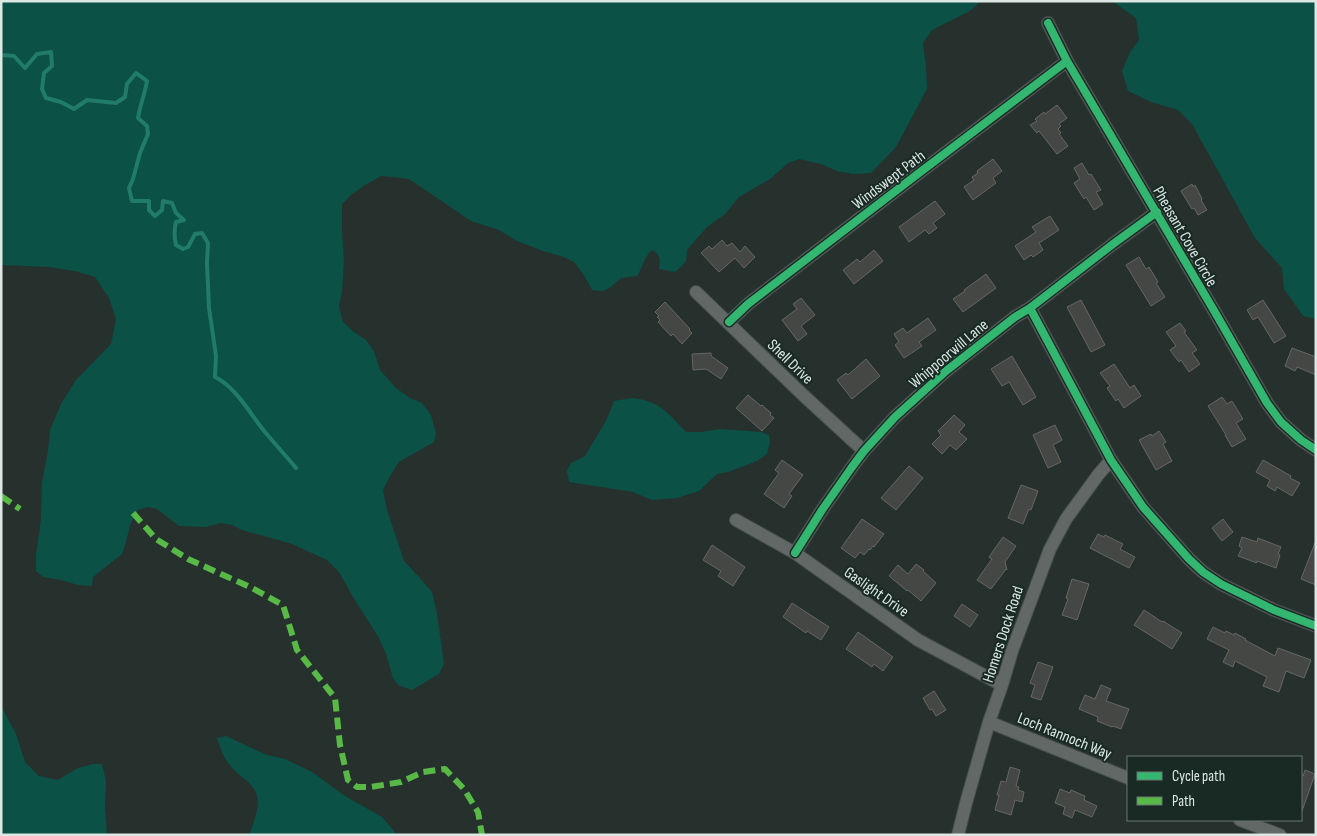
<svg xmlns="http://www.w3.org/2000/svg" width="1317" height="836" font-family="'Sofia Sans Condensed',sans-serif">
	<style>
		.green { fill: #0b5145 }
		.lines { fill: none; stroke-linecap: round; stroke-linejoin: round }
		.stream { stroke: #217b69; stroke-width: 4 }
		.building { fill: #454745; stroke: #666765 }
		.minor-casing { stroke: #454d4b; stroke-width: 14 }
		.minor { stroke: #616865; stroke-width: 12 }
		.quiet { stroke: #58b947; stroke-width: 6; stroke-dasharray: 12 6; stroke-linecap: butt }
		.cycleway-casing { stroke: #192a25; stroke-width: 11 }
		.cycleway { stroke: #33b770; stroke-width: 8 }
		.labels { text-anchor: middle; stroke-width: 4; stroke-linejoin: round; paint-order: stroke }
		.street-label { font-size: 16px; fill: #dde8e5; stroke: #192a25 }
	</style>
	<rect width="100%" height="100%" fill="#26302d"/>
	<path class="green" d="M1 1H981L970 11 932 30 923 43 926 66 927 89 896 147 871 173 853 174 837 171 821 164 799 159 788 163 770 179 739 197 725 214 707 227 687 250 686 262 675 272 659 269C660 260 661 255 652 250 643 259 644 265 637 276L621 278 611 287 603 291 592 290 584 275 574 262 564 257 543 251 517 241 499 230 471 221 409 179 393 177 381 176 365 185 351 195 342 204V229L344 261 342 292 339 306 343 322 354 332 366 340 374 351 380 370 396 388 410 398 422 403 431 415 436 433 434 442 399 462 390 476 383 490 387 510 404 561 419 577 432 592 437 614 444 664 439 674 412 690 398 685 393 678 386 654 379 638 353 597 339 572 327 560 292 544 242 530 232 525 221 523 206 527 179 526 157 509 148 507 138 510 130 525 125 546 122 554 93 577 92 586 78 585 61 580 43 577 36 571V555L41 519 42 482 48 451 50 430 61 404 76 380 111 344 116 319 109 298 95 277 75 271 48 267 1 265Z
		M1112 1H1316V319L1303 316 1284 289 1282 268 1255 238 1192 124 1178 110 1151 102 1128 91 1122 71 1130 52 1139 40 1136 18Z
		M632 398C660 401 668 413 686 432H701L720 429 761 432 769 435 770 442 767 454 757 461 728 472 717 474 699 491 677 498 652 500 633 492 569 482 567 471 571 463 585 456 607 419 614 401Z
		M1 706 16 734 25 762 39 776 58 780 78 768 93 764H102L106 781 105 807 107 835H1Z
		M226 736 267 755 285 759 312 772 345 796 382 817 394 831 396 835H249C253 824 260 808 257 796 254 784 242 778 234 770 225 761 221 751 217 738Z"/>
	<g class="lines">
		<path class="stream" d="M1 55 14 56 25 68 37 54 51 52 52 66 44 73 42 89 46 98 61 102 74 109 87 100 116 103 125 97 127 84 136 73 147 81C145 94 140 105 138 118L147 126 148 134 140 153 133 179 129 188 132 201H149V210L155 216 162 210 163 201 172 203 176 213 184 220 176 222C174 230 174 237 176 245L183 249 188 247 195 234 202 233 208 243 207 263 209 308 216 356 215 377C236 387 250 414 265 432 275 444 286 456 296 468"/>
	</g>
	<path class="building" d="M1057 105 1067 118 1059 124 1061 126 1058 129 1061 133 1059 134 1068 146 1057 154 1039 131 1037 133 1030 125 1037 121 1035 119 1044 112 1045 114Z
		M993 159 1002 171 993 178 996 183 973 200 964 187 974 180 972 177 978 173 977 171Z
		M1082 163 1089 175 1091 174 1101 190 1096 192 1103 204 1094 210 1086 197 1084 199 1074 183 1080 179 1074 168Z
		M1192 184 1193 187 1195 185 1202 199 1201 200 1207 210 1198 215 1194 208 1192 209 1181 191Z
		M935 201 945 214 933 223 937 228 929 234 925 230 909 242 899 227Z
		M1050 216 1059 230 1039 243 1043 250 1033 257 1031 255 1024 260 1015 246 1036 232 1032 227Z
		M722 240 727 246 732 243 740 252 745 246 755 257 744 268 735 258 719 272 701 253 709 246 712 249Z
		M874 250 883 261 854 284 843 270 857 259 860 262Z
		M1139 257 1146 269 1149 267 1158 282 1156 283 1165 297 1151 306 1126 265Z
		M986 274 996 288 963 312 953 299 965 291 964 290Z
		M801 298 815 315 801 326 807 334 798 341 782 320 797 309 793 304Z
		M1081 300 1105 345 1091 352 1067 307Z
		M1263 300 1286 336 1274 343 1258 317 1253 320 1247 310Z
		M665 302 690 329 689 330 692 333 682 344 673 334 671 336 658 322 660 320 657 317 659 316 655 312Z
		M928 318 936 330 919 342 922 346 904 358 895 345 899 342 894 334 903 328 907 333Z
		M1180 323 1186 331 1184 332 1197 350 1192 353 1200 364 1189 372 1181 360 1179 362 1170 350 1176 346 1166 332Z
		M1292 348 1316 357V375L1297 367 1295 371 1285 366Z
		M711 353V356L728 368 721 379 706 369 693 370 692 354Z
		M1012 356 1036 397 1023 405 1009 382 1002 386 991 369Z
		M866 359 880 376 852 399 837 380 846 373 848 375Z
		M1114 364 1130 388 1134 385 1141 396 1124 408 1118 399 1116 401 1107 388 1110 386 1100 373Z
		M748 395 761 406 762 405 771 413 770 415 774 418 762 431 736 408Z
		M1222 397 1227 404 1232 401 1243 419 1236 423 1246 439 1232 447 1225 435H1226L1208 406Z
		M954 415 965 425 959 432 967 439 956 450 950 445 942 454 932 444 941 435 938 431Z
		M1055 425 1062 440 1053 445 1061 462 1048 468 1033 435Z
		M1159 431 1166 442 1163 444 1172 461 1156 470 1139 440 1151 434 1152 436Z
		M782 460 803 475 789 494 792 496 784 508 764 494 779 473 775 470Z
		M1263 460 1291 476 1290 478 1300 483 1292 496 1277 487 1275 491 1267 486 1270 480 1256 472Z
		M909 466 923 478 896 510 881 498Z
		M1021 485 1038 491 1031 510 1029 509 1023 524 1008 518Z
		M862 519 884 534 874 547 873 546 870 550 869 549 864 555 860 552 855 558 841 548Z
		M1223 519 1233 532 1222 541 1212 528Z
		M1098 534 1104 537 1105 535 1123 544 1120 549 1135 557 1129 568 1090 548Z
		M1003 537 1016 546 1005 562 1007 570 1006 569 991 589 977 580 992 559 989 557Z
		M1242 537 1257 542 1258 538 1281 547 1278 554 1280 555 1276 568 1257 561V563L1238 556 1242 548 1239 546Z
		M1315 543H1316V585L1301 579Z
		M712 545 745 567 733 586 718 576 721 571 703 560Z
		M916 564 924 570 923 571 936 583 921 601 908 590 907 591 889 576 898 565 908 574Z
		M1072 579 1089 584 1077 620 1062 615 1068 599 1066 598Z
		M792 603 829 627 821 640 807 631 806 633 783 617Z
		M962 604 978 615 970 627 954 616Z
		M1144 610 1162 622 1163 621 1182 633 1172 649 1134 625Z
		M1213 627 1225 633 1226 631 1234 635 1235 633 1246 639 1245 640 1275 656 1278 648 1311 660 1304 678 1286 671 1279 692 1263 686 1267 677 1235 661 1233 667 1223 662 1229 650 1207 639Z
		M858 632 893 657 883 671 874 664 872 667 846 649Z
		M1038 662 1053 667 1041 700 1031 697 1035 685 1030 683Z
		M1101 685 1111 689 1106 701 1129 709 1121 729 1113 726 1112 727 1097 721 1098 717 1079 709 1085 695 1095 699Z
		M934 691 946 710 936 716 932 709 930 710 923 698Z
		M1010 767 1020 770 1016 786 1019 787 1018 790 1024 792 1022 802 1015 800 1011 815 995 810 999 795H997L1001 781 1006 782Z
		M1305 770 1315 774 1302 811H1301V775L1303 776Z
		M1060 789 1070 793 1071 790 1085 796 1084 800 1097 806 1092 817 1075 810 1072 818 1063 814 1065 807 1055 803Z"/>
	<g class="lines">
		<defs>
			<path id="minor" d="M1048 23 1067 61 1216 314 1267 403 1281 422 1301 440 1316 450
				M696 292 802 394 864 451
				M1030 308 1111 460 1143 507 1189 559 1203 572 1221 584 1274 610 1316 626
				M729 322 748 304 919 173 1067 61
				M736 520 795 553 918 640 1002 685
				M795 553 822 510 852 467 864 451 895 417 946 371 1015 317 1030 308 1113 244 1157 212
				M989 722 1128 778
				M1240 820 1280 835
				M958 835 966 803 989 722 1002 685 1012 651 1050 549 1066 519 1098 475 1111 460"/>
		</defs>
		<use href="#minor" class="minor-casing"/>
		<use href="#minor" class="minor"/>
		<path class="quiet" d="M1 496 20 509
			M133 513 156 539 188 559 252 588 283 605 297 650 335 698 340 745 348 780 357 787H371L401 782 423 772 445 769 464 789 478 812 482 835"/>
		<defs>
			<path id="cycleway" d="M1048 23 1067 61 1216 314 1267 403 1281 422 1301 440 1316 450
				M1030 308 1111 460 1143 507 1189 559 1203 572 1221 584 1274 610 1316 626
				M729 322 748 304 919 173 1067 61
				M795 553 822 510 852 467 864 451 895 417 946 371 1015 317 1030 308 1113 244 1157 212"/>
		</defs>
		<use href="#cycleway" class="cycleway-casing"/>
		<use href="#cycleway" class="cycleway"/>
	</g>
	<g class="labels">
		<g class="street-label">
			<text transform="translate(888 179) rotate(-37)" y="6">Windswept Path</text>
			<text transform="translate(1186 236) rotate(60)" y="6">Pheasant Cove Circle</text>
			<text transform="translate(948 353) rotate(-40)" y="6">Whippoorwill Lane</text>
			<text transform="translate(791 361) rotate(44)" y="6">Shell Drive</text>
			<text transform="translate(877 591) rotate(35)" y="6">Gaslight Drive</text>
			<text transform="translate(1002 634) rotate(-72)" y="6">Homers Dock Road</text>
			<text transform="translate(1065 735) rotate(22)" y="6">Loch Rannoch Way</text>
		</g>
	</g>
	<rect width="1317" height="836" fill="none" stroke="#dde8e5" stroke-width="5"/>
	<rect x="1127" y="756" width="175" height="65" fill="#192a25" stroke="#677672"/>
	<rect x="1137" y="772" width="25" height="8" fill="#33b770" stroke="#677672"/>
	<text x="1172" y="781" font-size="15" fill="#dde8e5">Cycle path</text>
	<rect x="1137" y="797" width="25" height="8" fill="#58b947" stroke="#677672"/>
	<text x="1172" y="806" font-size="15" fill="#dde8e5">Path</text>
</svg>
